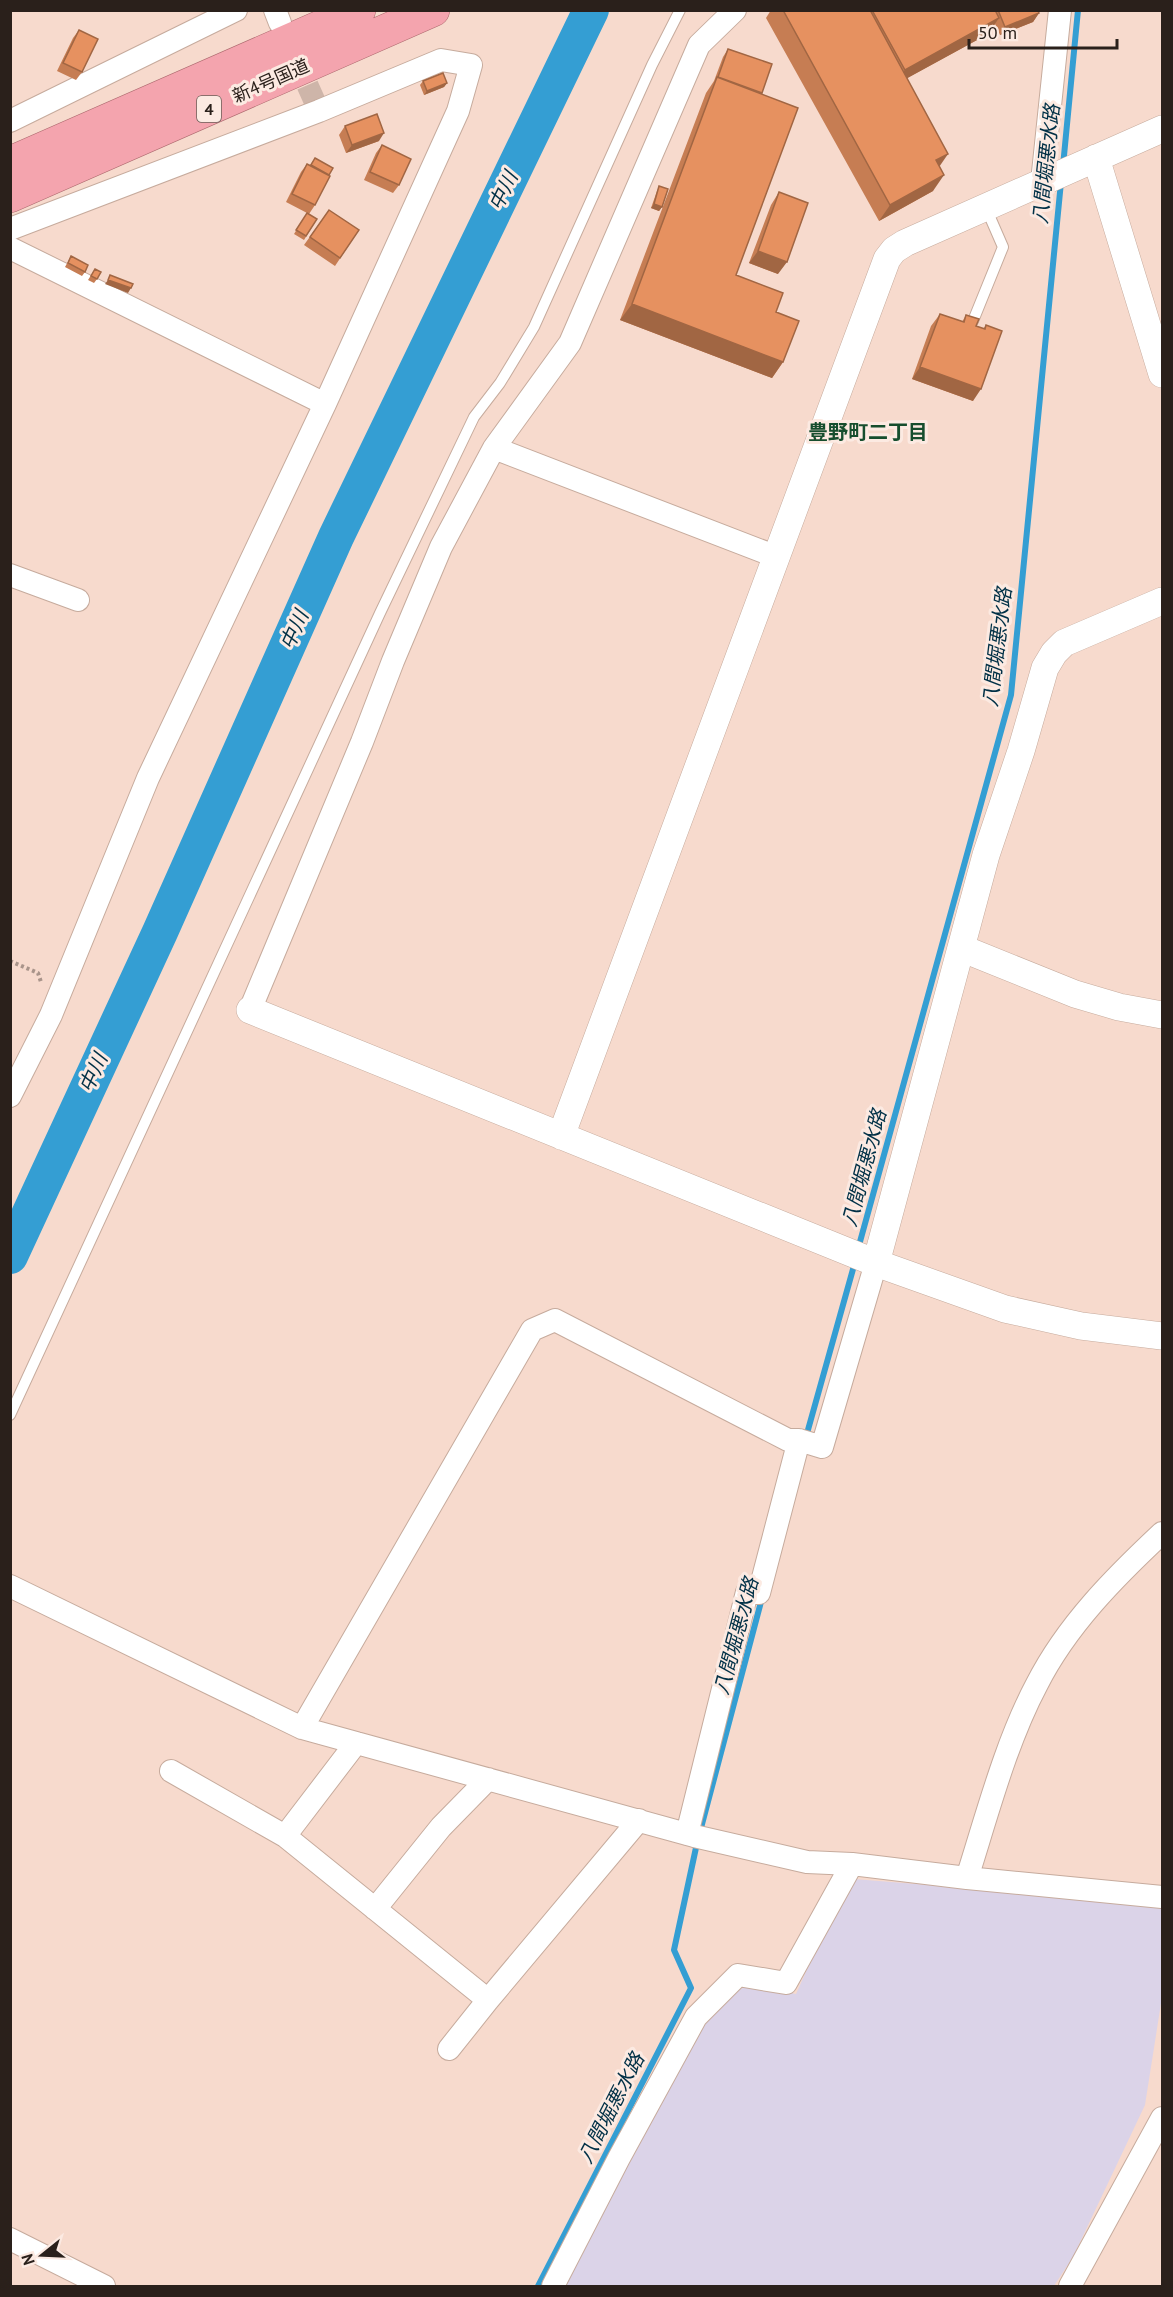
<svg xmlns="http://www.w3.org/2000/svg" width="1173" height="2297" font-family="'PT Sans','Noto Sans JP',sans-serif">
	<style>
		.education { fill: #dbd3e8 }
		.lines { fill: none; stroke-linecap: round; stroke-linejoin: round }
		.stream { stroke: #349ed3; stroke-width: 6 }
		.river { stroke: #349ed3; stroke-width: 36 }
		.minor-tunnel { stroke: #ceb5a9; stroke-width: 22; stroke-dasharray: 22 11; stroke-linecap: butt }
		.service-casing { stroke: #c6ab9d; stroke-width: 12 }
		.minor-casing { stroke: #c6ab9d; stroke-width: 24 }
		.tertiary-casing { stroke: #c6ab9d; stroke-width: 28 }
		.trunk-casing { stroke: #ac686d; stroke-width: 34 }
		.path { stroke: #a9948a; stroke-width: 4; stroke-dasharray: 3 3; stroke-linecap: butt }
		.service { stroke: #fff; stroke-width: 10 }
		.minor { stroke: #fff; stroke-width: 22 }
		.tertiary { stroke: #fff; stroke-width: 27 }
		.trunk { stroke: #f4a4ae; stroke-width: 33 }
		.wall { fill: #c67d53 }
		.shaded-wall { fill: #a16643 }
		.building { fill: #e69160; stroke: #a16643; stroke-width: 1.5 }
		.labels { text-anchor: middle; stroke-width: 6; stroke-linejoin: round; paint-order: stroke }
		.shield { fill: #fceae2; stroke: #695d57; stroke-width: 1.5 }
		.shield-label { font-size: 16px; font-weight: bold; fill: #2a201b }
		.street-label { font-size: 18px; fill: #2a201b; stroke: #fceae2 }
		.water-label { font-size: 20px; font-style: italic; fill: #013046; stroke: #fceae2 }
		.neighbourhood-label { font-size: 20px; font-weight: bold; fill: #164e2e; stroke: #fceae2 }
	</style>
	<rect width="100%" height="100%" fill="#f7dacd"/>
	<path class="education" d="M854 1879 1162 1904V1997L1145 2105 1073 2257 1054 2286H562L704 2017 729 1992 754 1985 796 1994 844 1886Z"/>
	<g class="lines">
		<path class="stream" d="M1063 166 1078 10
			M858 1249 1011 695 1061 182
			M806 1437 855 1262
			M538 2286 691 1988 674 1950 697 1843 762 1598"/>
		<path class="river" d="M10 1256 160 932 336 537 591 10"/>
		<path class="minor-tunnel" d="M294 55 319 111"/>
		<defs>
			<path id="service" d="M973 321 1003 247 986 208
				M10 1415 380 613 474 417 500 383 534 327 652 65 680 10"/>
			<path id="minor" d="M275 10 280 23
				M10 121 236 10
				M1042 182 1060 10
				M10 229 319 111 441 60 471 65 458 111 325 404 148 778 51 1015 10 1096
				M10 248 325 404
				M494 448 777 557
				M10 575 78 600
				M250 1010 362 742 393 661 441 547 494 448 570 343 699 45 735 10
				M10 1586 302 1728 694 1836 807 1862 852 1864 967 1878 1162 1897
				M302 1728 532 1330 555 1320 788 1440H799L822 1447 876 1263
				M171 1771 285 1836 488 2000
				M687 1834 747 1592 759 1593 799 1440
				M285 1836 356 1743
				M967 1878C987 1815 1006 1742 1037 1684 1067 1625 1115 1577 1162 1533
				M375 1909 441 1827 488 1779
				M449 2049 488 2000 639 1820
				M10 2239 104 2286
				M553 2286 619 2158 696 2017 738 1975 786 1983 852 1864
				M1070 2286 1162 2118"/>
			<path id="tertiary" d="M1096 158 1162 374
				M961 948 1075 994 1119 1007 1162 1015
				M250 1010 876 1263 1005 1309 1081 1326 1162 1336
				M561 1136 887 259 894 250 905 243 1162 129
				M876 1263 986 855 1021 751 1045 668 1054 653 1064 643 1162 601"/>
			<path id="trunk" d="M10 163 359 10
				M10 196 433 10"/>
		</defs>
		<use href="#service" class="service-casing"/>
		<use href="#minor" class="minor-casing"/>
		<use href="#tertiary" class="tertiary-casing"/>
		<use href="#trunk" class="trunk-casing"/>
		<path class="path" d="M10 961 38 973 41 982"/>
		<use href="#service" class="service"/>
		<use href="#minor" class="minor"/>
		<use href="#tertiary" class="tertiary"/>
		<use href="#trunk" class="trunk"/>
	</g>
	<path class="wall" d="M771 10H1038L1039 13 1033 22 1000 35 995 24 988 34 907 78 939 166 933 191 879 221 766 18Z
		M79 30 82 72 76 80 57 71 73 38Z
		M728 49 762 93 736 275 776 312 783 362 772 378 620 320 706 93 714 81 723 57Z
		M423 81 447 83 444 87 424 95 420 85Z
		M345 126 379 141 346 153 339 135Z
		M382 145 399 185 393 193 364 180 376 153Z
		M315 158V205L309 214 286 202 301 172 307 164 310 165Z
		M659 186 662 207 659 211 651 208 657 191Z
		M779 192 778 274 749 263 771 205Z
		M329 210 359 230 335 266 304 245Z
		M307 213 317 219 304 240 294 234Z
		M71 256 85 272 82 276 65 267Z
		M95 269 97 279 94 283 88 280Z
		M940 314 962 322 966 315 976 326 983 329 986 325 973 401 912 379 931 326Z"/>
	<path class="shaded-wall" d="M1039 13 1033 22 1000 35 1005 27Z
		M999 18 988 34 893 86 905 70Z
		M447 83 444 87 424 95 427 91Z
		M384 133 379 141 346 153 352 145Z
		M948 154 937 170 936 160Z
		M944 175 933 191 879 221 890 205Z
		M654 204 662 207 659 211 651 208Z
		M758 251 787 262 778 274 749 263Z
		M108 280 131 288 128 293 105 284Z
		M632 304 783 362 772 378 620 320Z
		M920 367 981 389 973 401 912 379Z"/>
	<path class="building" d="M783 10H870L948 154 936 160 944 175 890 205Z
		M872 10H995L999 18 905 70Z
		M998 10H1038L1039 13 1005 27Z
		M79 30 98 39 82 72 63 63Z
		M728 49 772 64 762 93 718 77Z
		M443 73 447 83 427 91 423 81Z
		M717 77 798 108 736 275 783 293 776 312 799 321 783 362 632 304Z
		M377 114 384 133 352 145 345 126Z
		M382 145 411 159 399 185 370 172Z
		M315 158 333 168 329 175 311 165Z
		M307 164 330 176 315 205 292 194Z
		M659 186 668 189 662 207 654 204Z
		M779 192 808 203 787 262 758 251Z
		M329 210 359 230 340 258 310 237Z
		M307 213 317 219 306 236 296 230Z
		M71 256 88 265 85 272 68 263Z
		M95 269 101 272 97 279 91 276Z
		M110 275 133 284 131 288 108 280Z
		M940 314 964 322 966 315 979 319 976 326 985 329 986 325 1002 331 981 389 920 367Z"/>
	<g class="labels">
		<rect class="shield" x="197" y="96" width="24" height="26" rx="4.5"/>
		<g class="shield-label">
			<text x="209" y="115">4</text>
		</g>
		<g class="street-label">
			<text transform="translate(271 81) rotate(-24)" y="6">新4号国道</text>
		</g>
		<g class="water-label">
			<text transform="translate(1046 164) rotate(-84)" y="7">八間堀悪水路</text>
			<text transform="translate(503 191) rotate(-64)" y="7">中川</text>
			<text transform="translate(294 630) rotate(-66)" y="7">中川</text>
			<text transform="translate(997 647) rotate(-83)" y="7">八間堀悪水路</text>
			<text transform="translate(93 1073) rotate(-66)" y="7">中川</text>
			<text transform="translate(864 1168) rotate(-75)" y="7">八間堀悪水路</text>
			<text transform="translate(736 1636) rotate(-75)" y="7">八間堀悪水路</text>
			<text transform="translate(611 2108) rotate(-63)" y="7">八間堀悪水路</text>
		</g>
		<g class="neighbourhood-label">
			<text x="868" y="439">豊野町二丁目</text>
		</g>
	</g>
	<rect width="1173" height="2297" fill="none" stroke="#2a201b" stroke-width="24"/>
	<g transform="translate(42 2255) rotate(252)" stroke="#fceae2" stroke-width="4.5" paint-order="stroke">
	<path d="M0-4.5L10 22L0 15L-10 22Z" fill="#2a201b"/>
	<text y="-9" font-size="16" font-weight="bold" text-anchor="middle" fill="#2a201b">N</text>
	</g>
	<path d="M969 39v9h148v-9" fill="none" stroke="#2a201b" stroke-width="3"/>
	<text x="978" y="39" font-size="18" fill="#2a201b" stroke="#fceae2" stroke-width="4.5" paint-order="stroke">50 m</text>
</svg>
